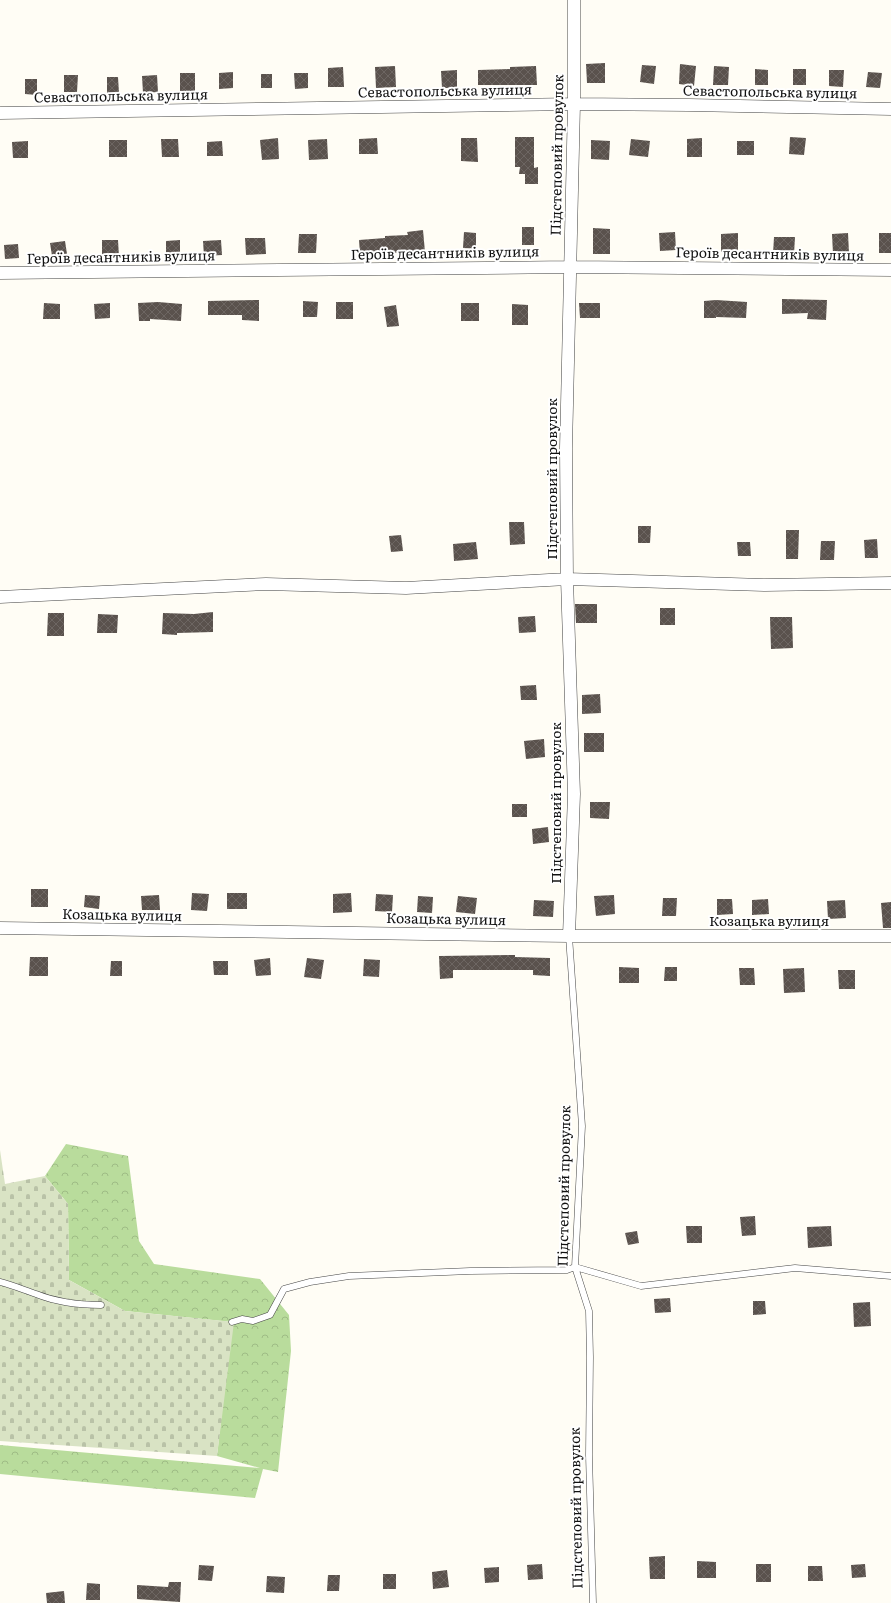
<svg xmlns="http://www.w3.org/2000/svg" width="891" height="1603" font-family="Literata,serif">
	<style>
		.forest { fill: url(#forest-crowns) }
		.cemetery { fill: url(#cemetery-stones) }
		.building { fill: url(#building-cross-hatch) }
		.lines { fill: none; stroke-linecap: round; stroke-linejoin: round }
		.lane-casing { stroke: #444; stroke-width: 7 }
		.street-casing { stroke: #444; stroke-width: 13 }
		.lane { stroke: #fff; stroke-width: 6 }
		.street { stroke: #fff; stroke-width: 12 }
		.labels { text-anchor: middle; stroke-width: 4; stroke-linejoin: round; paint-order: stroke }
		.street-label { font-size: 14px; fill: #111; stroke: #fff }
	</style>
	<defs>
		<pattern id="forest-crowns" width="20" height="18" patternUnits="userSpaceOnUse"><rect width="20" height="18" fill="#b9dc9c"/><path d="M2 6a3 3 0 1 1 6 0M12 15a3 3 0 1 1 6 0" fill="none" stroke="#9ebc85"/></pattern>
		<pattern id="cemetery-stones" width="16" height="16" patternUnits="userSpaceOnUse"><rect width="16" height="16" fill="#d9e3c4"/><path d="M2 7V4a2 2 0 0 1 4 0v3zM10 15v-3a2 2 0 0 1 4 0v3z" fill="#b9c2a7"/></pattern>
		<pattern id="building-cross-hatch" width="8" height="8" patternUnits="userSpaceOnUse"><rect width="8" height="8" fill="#5a524d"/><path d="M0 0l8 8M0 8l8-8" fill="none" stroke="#6d6662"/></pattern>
	</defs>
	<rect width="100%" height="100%" fill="#fffdf5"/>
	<path class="forest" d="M66 1144 128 1156 139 1241 154 1264 260 1279 289 1315 291 1351 278 1472 263 1469 255 1498 0 1474V1445L260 1468 217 1456 232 1322 125 1311 69 1280 68 1204 45 1176Z"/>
	<path class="cemetery" d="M0 1150 5 1184 45 1176 68 1204 69 1280 125 1311 234 1322 217 1456 0 1441Z"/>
	<path class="building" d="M605 63V83H587L586 64Z
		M680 64 696 66 694 86 679 84Z
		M642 65 656 66 654 84 640 82Z
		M395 66 396 87 376 88 375 67Z
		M536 66 537 85H478V70L510 69V67Z
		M714 66 729 67 728 85H713Z
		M343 67 344 87H328V68Z
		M755 69 768 70V85H755Z
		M793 69H806V85H793Z
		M457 70V88H442L441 71Z
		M829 70H844L843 87 829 86Z
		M233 72V88L219 89V73Z
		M868 72 882 73 880 88 866 87Z
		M180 73H195V91H180Z
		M294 73H308V88L295 89Z
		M261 74H272V88H261Z
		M64 75H78L77 92H64Z
		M157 75 158 92 143 93 142 76Z
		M107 77H118L119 93 107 94Z
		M25 79H37V95L25 94Z
		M515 137H534V168L538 167V184H525V174H519L520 167H515Z
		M790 137 806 138 804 155 789 154Z
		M278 138 279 159 262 160 260 140Z
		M377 138 378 154H359V139Z
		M461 138H477L478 162 461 161Z
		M702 138V157H687V139Z
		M161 139H178L179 157H162Z
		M327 139 328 159 309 160 308 140Z
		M631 139 650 141 648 157 629 155Z
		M109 140H127V157H109Z
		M591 140 610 141 609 160 591 159Z
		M28 141V158H13L12 142Z
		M222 141 223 156H207V142Z
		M737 141H754V155H737Z
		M522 227H534V245H522Z
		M593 228 610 229V254H593Z
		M423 230 425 252 360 254 359 240 385 238V236L408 235 407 232Z
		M464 232 476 233V249L463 248Z
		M675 232 676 250 660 251 659 233Z
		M738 233V251L721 252V234Z
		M848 233 849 253 833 254 832 234Z
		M879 233H891V253H879Z
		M299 234H317L316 253H298Z
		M774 237H795L794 254H773Z
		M245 238H265L266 254 246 255Z
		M102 240H118L119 257H102Z
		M180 240V256H166V241Z
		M221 240 222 255 204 256 203 241Z
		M65 241 67 254 52 256 50 243Z
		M18 244 19 258 5 259 4 245Z
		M782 299 827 300 826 320 807 319 808 313 782 314Z
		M259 300V321L242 320V315H208V301Z
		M716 300 747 302 746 318 716 317V318H704V301Z
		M303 301 318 302 317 317H303Z
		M158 302 182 304 181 321 150 319V321H139L138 303Z
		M336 302H353V319H336Z
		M44 303 60 304V319H43Z
		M110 303V318L95 319 94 304Z
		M461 303H479V321H461Z
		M579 303H600V318H580Z
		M512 304 528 305V325H512Z
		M396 305 399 326 387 327 384 307Z
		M509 522H524L525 544 510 545Z
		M638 526H651L650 543H638Z
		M786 530H799L798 559H786Z
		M401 535 403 551 391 552 389 536Z
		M877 539 878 558H865L864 540Z
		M821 541H835L834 560H820Z
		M476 542 478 559 454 561 453 544Z
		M737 542H750L751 556H738Z
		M575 604H597V623H576Z
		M660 608H675V625H660Z
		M213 612V632L177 633V635L162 634 163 613 194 614Z
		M48 613H64V636H47Z
		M98 614 118 615 117 633H97Z
		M535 616 536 632 519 633 518 617Z
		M770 617H792L793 648 771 649Z
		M536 685 537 700H521L520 686Z
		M600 694 601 713 582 714V695Z
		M584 733H604V752H584Z
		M544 739 545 757 526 759 524 741Z
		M590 802H610L609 819 590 818Z
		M512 804H527V817H512Z
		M548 827 549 842 533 844 532 829Z
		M31 889H48V907H31Z
		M192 893 209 894 207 911 191 910Z
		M227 893H247V909H227Z
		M351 893 352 912 333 913V894Z
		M376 894 393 895 392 912 375 911Z
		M85 895 100 896 99 909 84 907Z
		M159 895 160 910H142L141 896Z
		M614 895 615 914 596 916 594 896Z
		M418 896 433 897 432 913 417 912Z
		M458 896 477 898 475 914 456 912Z
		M663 898H677L676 916H662Z
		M717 899H732L733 914 717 915Z
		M768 899 769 914 752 915V900Z
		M534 900 554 901 553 917 533 916Z
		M845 900 846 918 828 919 827 901Z
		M891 902V928H883L881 903Z
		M515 955V957L550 958V976L533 975V970H453V978L440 979 439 956Z
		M30 957H48V976H29Z
		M270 958 271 975 256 976 254 960Z
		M307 958 324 960 321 979 304 977Z
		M364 959 380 960 379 977 363 976Z
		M111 961H122V976H110Z
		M213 961H228V975H214Z
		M619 967 639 968V983H619Z
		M665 967H677V981H664Z
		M739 968H754L755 985H740Z
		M804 968 805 992 784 993 783 969Z
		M838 970H855V989H839Z
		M755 1216 756 1235 742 1236 740 1217Z
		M686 1226H702V1243H687Z
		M831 1226 832 1246 808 1248 807 1227Z
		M637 1231 639 1243 628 1245 625 1233Z
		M670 1298 671 1312 655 1313 654 1299Z
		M753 1301H765L766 1314 753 1315Z
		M870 1302 871 1326 854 1327 853 1303Z
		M665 1556V1579H650L649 1557Z
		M697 1561 716 1562V1578H697Z
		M542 1564 543 1579 528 1580 527 1565Z
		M756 1564H771V1582H756Z
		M865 1564 866 1577 852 1578 851 1565Z
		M199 1565 214 1566 212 1581 198 1580Z
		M808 1566H822L823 1581H808Z
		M499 1567V1582L485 1583 484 1568Z
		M447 1570 449 1587 433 1589 432 1572Z
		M383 1574H396V1589H383Z
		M328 1575H340L339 1591H327Z
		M267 1576 285 1577 284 1593 266 1592Z
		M169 1582H181L180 1602 137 1599V1585L168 1587Z
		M87 1583 100 1584V1600H86Z
		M64 1591 65 1603H47L46 1593Z"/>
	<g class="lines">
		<defs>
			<path id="lane" d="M569 936 582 1126 575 1267 589 1311 590 1357 589 1455 593 1603
				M0 1282C12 1285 24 1290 36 1294 56 1302 79 1305 101 1305
				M232 1322 242 1319 253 1321 270 1315 284 1289 310 1282 349 1276 470 1271 567 1270 575 1267 641 1286 795 1268 891 1276"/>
			<path id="street" d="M0 113 574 104 689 105 891 109
				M0 273 571 267 891 270
				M0 597 266 584 406 588 567 579 765 585 891 583
				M0 928 569 936H891
				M569 936 574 794 567 579 566 448 574 104V0"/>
		</defs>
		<use href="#lane" class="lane-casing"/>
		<use href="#street" class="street-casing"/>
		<use href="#lane" class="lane"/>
		<use href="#street" class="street"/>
	</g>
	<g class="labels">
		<g class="street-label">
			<text transform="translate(445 91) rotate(-1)" y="5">Севастопольська вулиця</text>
			<text transform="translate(770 92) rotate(1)" y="5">Севастопольська вулиця</text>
			<text transform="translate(121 96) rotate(-1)" y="5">Севастопольська вулиця</text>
			<text transform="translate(557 155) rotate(-89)" y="5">Підстеповий провулок</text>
			<text transform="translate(445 253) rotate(-1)" y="5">Героїв десантників вулиця</text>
			<text transform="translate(770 254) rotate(1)" y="5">Героїв десантників вулиця</text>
			<text transform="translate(121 257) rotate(-1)" y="5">Героїв десантників вулиця</text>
			<text transform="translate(552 479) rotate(-90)" y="5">Підстеповий провулок</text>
			<text transform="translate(556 803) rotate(-90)" y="5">Підстеповий провулок</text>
			<text transform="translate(122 915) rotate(1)" y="5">Козацька вулиця</text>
			<text transform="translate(446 919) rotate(1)" y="5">Козацька вулиця</text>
			<text x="769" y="926">Козацька вулиця</text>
			<text transform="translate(564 1186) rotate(-89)" y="5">Підстеповий провулок</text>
			<text transform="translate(576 1508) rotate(-91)" y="5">Підстеповий провулок</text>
		</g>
	</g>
</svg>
